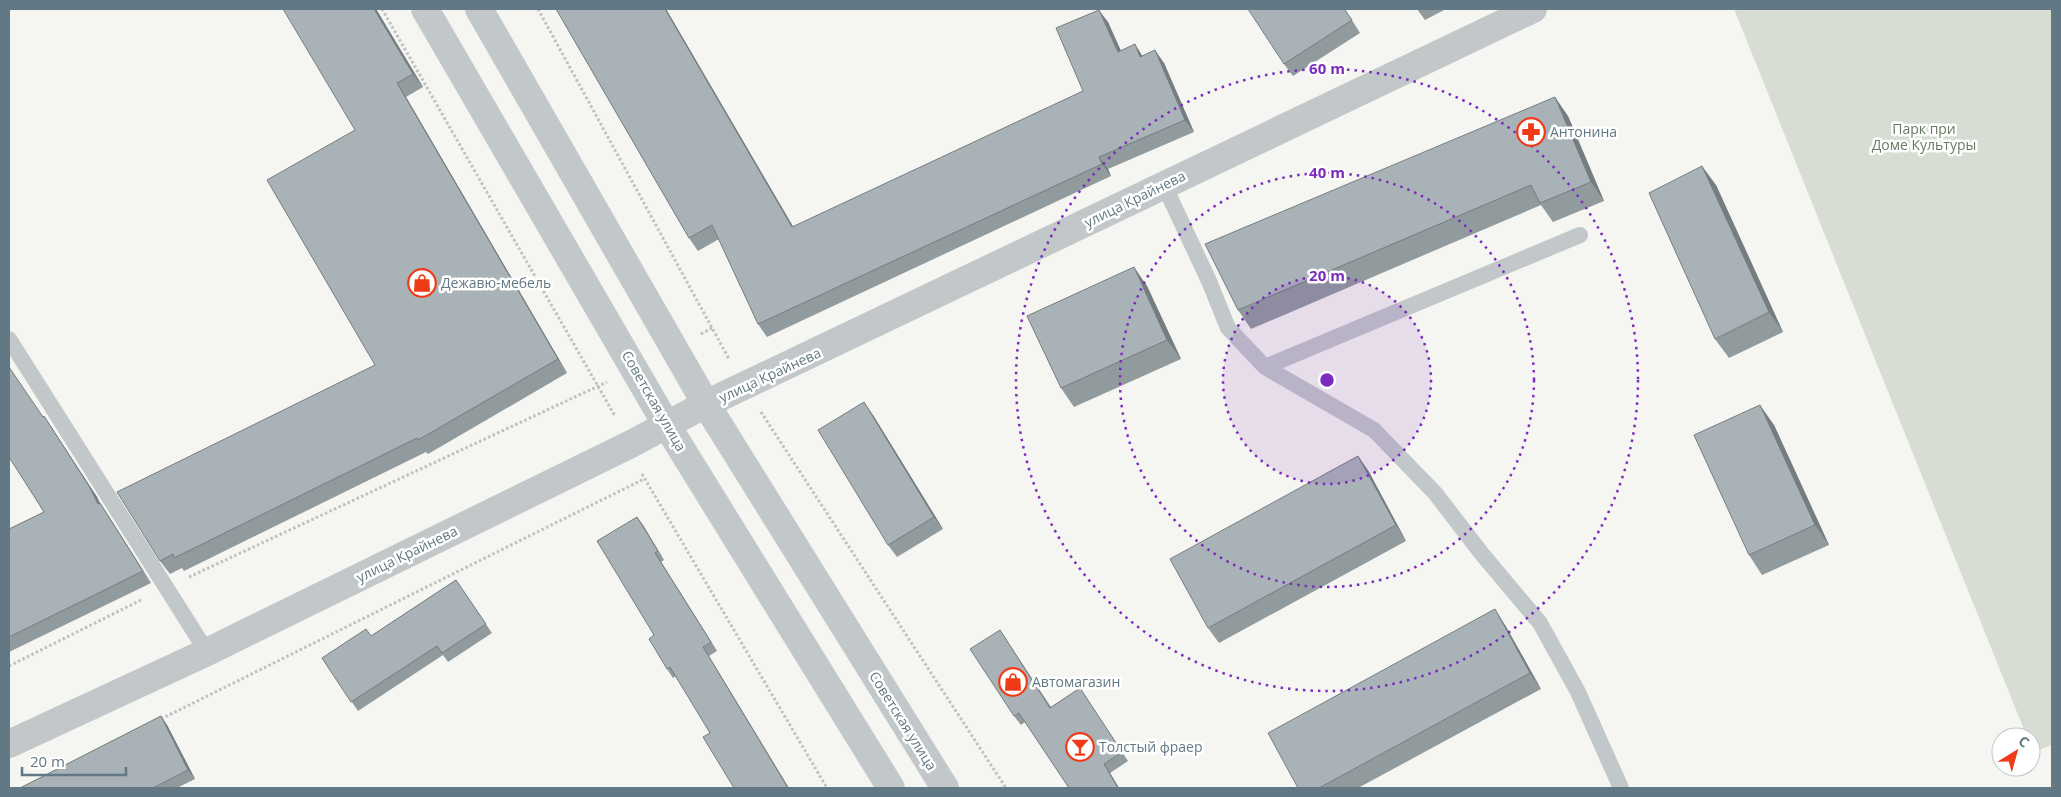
<svg xmlns="http://www.w3.org/2000/svg" width="2061" height="797" font-family="'Open Sans',sans-serif">
	<style>
		.green { fill: #d7ddd2 }
		.lines { fill: none; stroke-linecap: round; stroke-linejoin: round }
		.path { stroke: #bec0c2; stroke-width: 3; stroke-dasharray: 2.5 2.5; stroke-linecap: butt }
		.service { stroke: #c2c7c9; stroke-width: 16 }
		.minor { stroke: #c2c7c9; stroke-width: 28 }
		.tertiary { stroke: #c2c7c9; stroke-width: 28 }
		.wall { fill: #919a9d }
		.shaded-wall { fill: #767d80 }
		.building { fill: #a9b3b7; stroke: #767d80 }
		.ring { fill: none; stroke: #7b2cbf; stroke-width: 2.5; stroke-dasharray: 2.5 5 }
		.labels { text-anchor: middle; stroke-width: 5; stroke-linejoin: round; paint-order: stroke }
		.park-label { font-size: 14px; fill: #687b61; stroke: #fff }
		.poi-label { font-size: 14px; fill: #627884; stroke: #fff; text-anchor: start }
		.street-label { font-size: 14px; fill: #627884; stroke: #fff }
		.centre { fill: #7b2cbf; stroke: #fff; stroke-width: 2.5 }
		.ring-label { font-size: 15px; text-anchor: middle; font-weight: bold; fill: #7b2cbf; stroke: #fff; stroke-width: 5; stroke-linejoin: round; paint-order: stroke }
	</style>
	<rect width="100%" height="100%" fill="#f5f5f1"/>
	<path class="green" d="M1734 9H2052V745L2034 752 2031 737H2027Z"/>
	<g class="lines">
		<path class="path" d="M382 9 615 416
			M538 9 729 359
			M701 334 712 328
			M761 412 1006 788
			M642 474 827 788
			M189 577 607 382
			M9 666 143 599
			M161 719 644 479"/>
		<path class="service" d="M1164 185 1209 281 1228 328 1265 367 1580 235
			M9 339 207 652
			M1265 367 1374 430 1435 493 1482 554 1540 623 1578 692 1621 788"/>
		<path class="minor" d="M9 744 207 652 631 444 706 404 1533 9"/>
		<path class="tertiary" d="M425 9 666 424 891 788
			M479 9 706 404 945 788"/>
	</g>
	<path class="wall" d="M376 9 423 87 406 97 567 373 428 454 426 452 184 571 182 568 170 574 160 561 375 365 355 130Z
		M556 9H666L793 227 1083 91 1108 22 1120 51 1143 56 1164 63 1194 132 1108 169 1111 176 767 337 758 324 719 239 698 251 689 238Z
		M1345 9 1360 33 1293 76 1284 64Z
		M1417 9H1446L1425 20Z
		M1568 116 1604 201 1553 222 1541 205 1251 329 1238 310Z
		M1716 185 1783 332 1729 358 1715 339Z
		M1147 286 1181 359 1074 407 1061 388Z
		M873 415 943 529 897 557 888 545Z
		M44 416 97 497 100 503 151 583 9 652V529L44 512 43 417Z
		M1774 425 1829 545 1762 575 1749 555Z
		M1358 456 1369 472 1406 541 1219 643 1208 628Z
		M637 517 664 560 661 562 717 651 709 656 710 733 676 676 673 678 667 669 654 635Z
		M456 580 492 633 448 662 443 655 358 711 322 658 371 636Z
		M1505 625 1541 689 1358 788H1298Z
		M1000 630 1051 707 1080 688 1128 761 1110 773 1119 788H1069L1025 722 1021 725 1014 716Z
		M161 716 167 725 195 779 177 788H20Z"/>
	<path class="shaded-wall" d="M374 9H376L423 87 413 74Z
		M665 9H666L801 240 792 227Z
		M1099 10 1108 22 1127 64 1118 52Z
		M1135 44 1143 57H1140Z
		M1155 50 1164 63 1194 132 1185 120Z
		M397 83 406 97 567 373 558 359Z
		M1555 97 1568 116 1604 201 1591 182Z
		M1099 157 1108 169 1111 176 1102 164Z
		M1702 166 1716 185 1783 332 1769 312Z
		M1134 267 1147 286 1181 359 1167 340Z
		M864 402 873 415 943 529 934 517Z
		M1760 405 1774 425 1829 545 1815 525Z
		M44 416 97 497 106 516 98 504Z
		M1358 456 1369 472 1406 541 1396 525Z
		M100 503 108 515 151 583 143 571Z
		M637 517 643 525 664 560 658 551Z
		M655 553 661 562 717 651 711 642Z
		M1495 609 1505 625 1541 689 1530 673Z
		M703 647 709 656 789 788H788Z
		M161 716 167 725 195 779 188 770Z
		M1104 764 1110 773 1119 788H1118Z"/>
	<path class="building" d="M283 9H374L413 74 397 83 558 359 418 440 417 438 174 558 173 554 160 561 117 492 375 365 267 180 355 130Z
		M556 9H665L792 227 1083 91 1056 28 1099 10 1118 52 1135 44 1140 57 1155 50 1185 120 1099 157 1102 164 758 324 712 225 689 238Z
		M1248 9H1344L1352 20 1284 64Z
		M1555 97 1591 182 1540 203 1531 185 1238 310 1205 244Z
		M1702 166 1769 312 1715 339 1649 193Z
		M1134 267 1167 340 1061 388 1027 316Z
		M9 367 43 417 44 416 89 486 98 504 100 503 143 571 9 637V529L44 512 9 457Z
		M864 402 934 517 888 545 818 430Z
		M1760 405 1815 525 1749 555 1694 435Z
		M1358 456 1396 525 1208 628 1170 559Z
		M637 517 658 551 655 553 711 642 703 647 788 788H734L703 737 710 733 670 667 667 669 649 639 654 635 597 541Z
		M456 580 486 624 442 653 437 646 351 702 322 658 366 629 371 636Z
		M1495 609 1530 673 1319 788H1298L1268 733Z
		M1000 630 1050 708 1080 688 1122 752 1104 764 1118 788H1069L1019 713 1014 716 970 649Z
		M161 716 188 770 153 788H20Z"/>
	<circle cx="1327" cy="380" r="104" fill="#7b2cbf" fill-opacity=".12"/>
	<g class="ring">
		<circle cx="1327" cy="380" r="104"/>
		<circle cx="1327" cy="380" r="207"/>
		<circle cx="1327" cy="380" r="311"/>
	</g>
	<defs>
		<symbol id="pharmacy-ring" viewBox="-11 -11 22 22"><circle r="9.5" fill="#fff" stroke="#ef3b18" stroke-width="1.5"/><path d="M-2-6h4v4h4v4h-4v4h-4v-4h-4v-4h4Z" fill="#ef3b18"/></symbol>
		<symbol id="shop-ring" viewBox="-11 -11 22 22"><circle r="9.5" fill="#fff" stroke="#ef3b18" stroke-width="1.5"/><path d="M-5-2.5h2.3a2.7 3.5 0 0 1 5.4 0H5L5.5 6h-11ZM-1.5-2.5h3a1.5 2.3 0 0 0-3 0Z" fill="#ef3b18"/></symbol>
		<symbol id="bar-ring" viewBox="-11 -11 22 22"><circle r="9.5" fill="#fff" stroke="#ef3b18" stroke-width="1.5"/><path d="M-6-5H6L.8 .8V4.5H3.5V6h-7V4.5H-.8V.8Z" fill="#ef3b18"/></symbol>
	</defs>
	<g fill-rule="evenodd">
		<use href="#pharmacy-ring" x="1515" y="116" width="32" height="32"/>
		<use href="#shop-ring" x="406" y="267" width="32" height="32"/>
		<use href="#shop-ring" x="997" y="666" width="32" height="32"/>
		<use href="#bar-ring" x="1064" y="731" width="32" height="32"/>
	</g>
	<g class="labels">
		<g class="park-label">
			<text x="1924" y="134">Парк при<tspan x="1924" dy="16">Доме Культуры</tspan></text>
		</g>
		<g class="poi-label">
			<text x="1550" y="137">Антонина</text>
			<text x="441" y="288">Дежавю-мебель</text>
			<text x="1032" y="687">Автомагазин</text>
			<text x="1099" y="752">Толстый фраер</text>
		</g>
		<g class="street-label">
			<text transform="translate(1135 199) rotate(-26)" y="5">улица Крайнева</text>
			<text transform="translate(770 375) rotate(-25)" y="5">улица Крайнева</text>
			<text transform="translate(654 401) rotate(60)" y="5">Советская улица</text>
			<text transform="translate(407 554) rotate(-26)" y="5">улица Крайнева</text>
			<text transform="translate(903 721) rotate(58)" y="5">Советская улица</text>
		</g>
	</g>
	<circle cx="1327" cy="380" r="8" class="centre"/>
	<g class="ring-label">
		<text x="1327" y="74">60 m</text>
		<text x="1327" y="178">40 m</text>
		<text x="1327" y="281">20 m</text>
	</g>
	<rect width="2061" height="797" fill="none" stroke="#627884" stroke-width="20"/>
	<g transform="translate(2016 752) rotate(37)"><circle r="24" fill="#ffffff" stroke="#c0c9ce"/>
	<path d="M0-4L9 19L0 12L-9 19Z" fill="#ef3b18"/>
	<text y="-8" font-size="14" font-weight="bold" text-anchor="middle" fill="#627884">С</text>
	</g>
	<path d="M22 767v8h104v-8" fill="none" stroke="#627884" stroke-width="2.5"/>
	<text x="30" y="767" font-size="15" fill="#627884" stroke="#ffffff" stroke-width="4" paint-order="stroke">20 m</text>
</svg>
